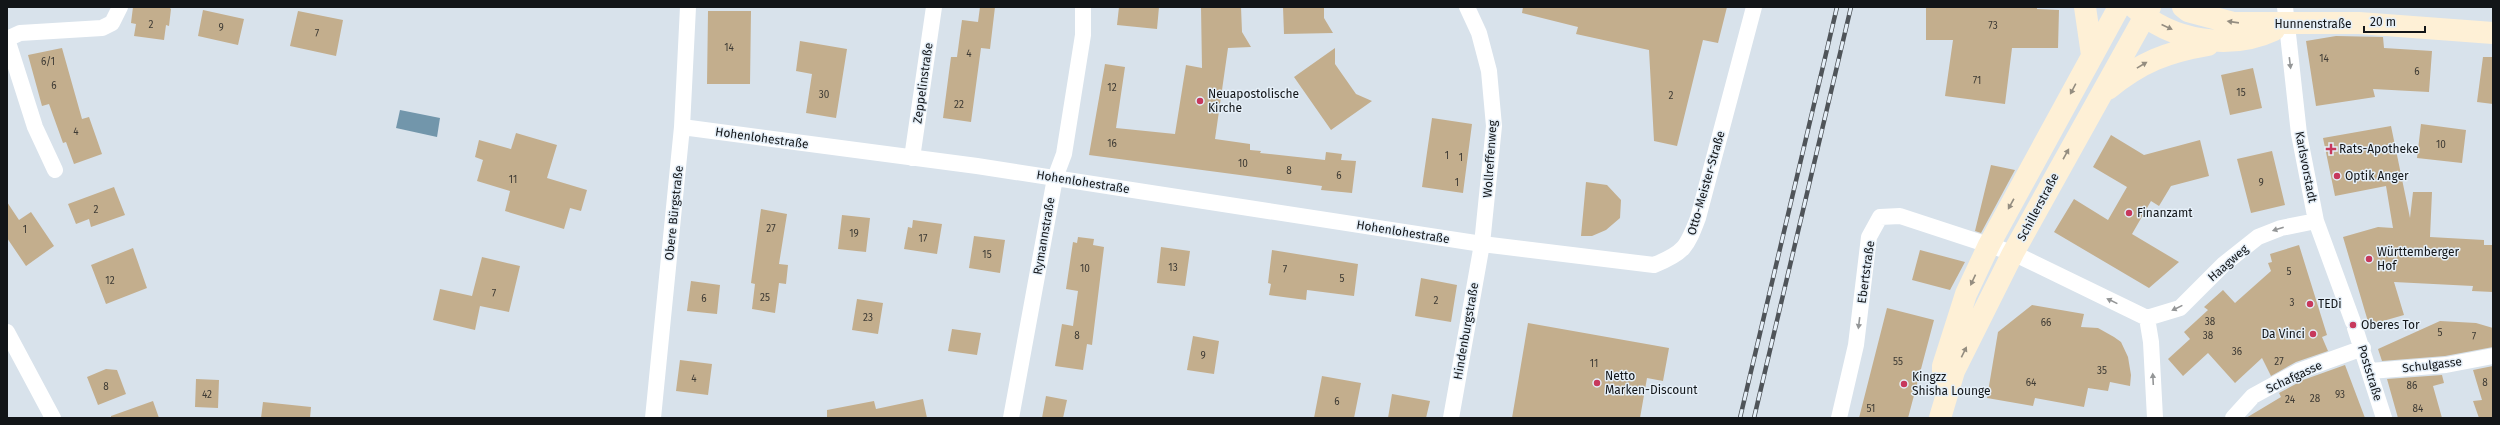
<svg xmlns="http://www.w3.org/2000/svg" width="2500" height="425" font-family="'Fira Sans',sans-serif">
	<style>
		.water { fill: #7296ab }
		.building { fill: #c3ae8d }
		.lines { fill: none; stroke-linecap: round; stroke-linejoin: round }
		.street { stroke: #fff; stroke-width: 16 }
		.secondary { stroke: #fef0d6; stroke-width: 22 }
		.rail-casing { stroke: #4f5459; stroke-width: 4.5 }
		.rail { stroke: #e5eff8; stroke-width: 3; stroke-dasharray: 9; stroke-linecap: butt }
		.oneway { fill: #948d80 }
		.oneway2 { fill: #949697 }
		.poi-dot { fill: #c7385c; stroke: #e5eff8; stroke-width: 1.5 }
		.labels { text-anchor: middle; stroke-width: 3; stroke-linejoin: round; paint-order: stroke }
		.number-label { font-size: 10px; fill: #3e3b35 }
		.street-label { font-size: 12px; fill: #121518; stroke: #e5eff8 }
		.poi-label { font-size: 12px; fill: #121518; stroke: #e5eff8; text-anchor: start }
	</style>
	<rect width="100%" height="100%" fill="#d8e2eb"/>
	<path class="water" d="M400 110 440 118 437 137 396 128Z"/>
	<path class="building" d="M133 7H169L171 9 169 26 166 25 164 40 134 36 136 24 131 23Z
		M980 7H995L990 49 981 48 971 122 943 118 951 57H957L962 20 978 22Z
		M1119 7H1159L1157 29 1117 25Z
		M1201 7H1241L1242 32 1251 47 1228 48 1215 139 1250 144V150L1261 151 1260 153 1325 160 1326 152 1342 154 1341 160 1356 161 1352 193 1321 190 1322 186 1089 155 1105 64 1125 67 1116 128 1175 134 1186 65 1202 68Z
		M1283 7H1324V18L1333 33 1284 34Z
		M1523 7H1727L1718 43 1703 40 1677 146 1654 141 1649 50 1576 34 1578 27 1522 13Z
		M2037 7V9L2059 10 2058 48H2012L2005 104 1945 96 1953 40H1926V8Z
		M203 10 244 19 238 45 198 36Z
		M298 11 343 20 336 56 290 46Z
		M708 11H751L750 84H707Z
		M2336 36 2383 37 2384 48 2432 51 2429 92 2373 89 2375 97 2316 106 2306 41Z
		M800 41 847 49 836 118 806 113 812 74 796 71Z
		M62 48 82 119 89 117 102 154 74 164 66 142 63 143 49 104 42 106 28 55Z
		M1335 48V64L1356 94 1372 101 1331 130 1294 77Z
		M2483 57H2493V104L2477 102Z
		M2253 68 2262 108 2230 115 2221 75Z
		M1432 118 1472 124 1463 193 1422 187Z
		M2421 124 2466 130 2462 163 2417 158Z
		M2391 126 2410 218 2413 192H2432L2430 237 2484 240V245H2493V292L2472 291 2473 286 2394 282 2404 315 2369 325 2343 237 2378 227 2393 228 2386 186 2335 196 2323 138Z
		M516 133 557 145 547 178 587 190 581 211 570 208 564 229 505 211 510 191 477 181 483 160 475 157 479 140 511 149Z
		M2111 135 2144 155 2200 140 2209 176 2171 186 2159 206 2151 201 2132 234 2179 262 2149 288 2054 232 2074 199 2108 220 2127 187 2093 167Z
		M2272 151 2285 205 2251 213 2237 159Z
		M1991 165 2015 170 1981 233 1975 231Z
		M1586 182 1607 185 1621 200 1620 218 1606 230 1592 236H1581Z
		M114 187 125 215 91 227 89 219 76 224 68 204Z
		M7 202 19 220 31 212 54 246 26 266 7 238Z
		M761 209 787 214 779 264 788 265 786 284 779 283 775 313 752 309 755 284 751 283Z
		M842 215 870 218 866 252 838 249Z
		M913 220 942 224 937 254 904 249 908 227 912 228Z
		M974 236 1005 240 1000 273 969 268Z
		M1078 237 1094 239 1093 245 1104 247 1092 345 1087 344 1083 370 1055 366 1062 324 1073 326 1078 291 1066 289 1073 242 1077 243Z
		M2299 245 2327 335 2322 337 2328 351 2296 362 2271 376 2262 358 2235 383 2208 353 2183 376 2168 359 2190 339 2184 332 2208 310 2204 307 2223 290 2235 303 2271 271 2268 263 2272 262 2270 254Z
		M1161 247 1190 251 1185 286 1157 283Z
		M133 248 147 288 106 304 91 265Z
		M1272 250 1358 264 1354 296 1307 290 1306 300 1269 295 1271 284 1268 283Z
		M1920 250 1965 262 1950 290 1912 280Z
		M482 257 520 266 509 312 480 306 475 330 433 320 440 289 472 296Z
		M1421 278 1457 285 1451 322 1415 316Z
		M691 281 720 285 717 314 687 311Z
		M857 299 883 303 878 334 852 330Z
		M2032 305 2084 314 2081 327 2098 328 2114 337 2121 342 2128 357 2131 375 2130 386 2110 382 2108 391 2088 388 2084 407 2035 398 2033 406 1987 398 1998 332Z
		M1887 308 1934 320 1908 418H1859Z
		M2440 321 2476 323 2493 328V347L2445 356 2382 361 2378 349Z
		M1528 323 1669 348 1663 381 1647 378 1640 418H1512Z
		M952 329 981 333 977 355 948 351Z
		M1193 336 1219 341 1214 374 1187 370Z
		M680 360 712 364 708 395 676 391Z
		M2345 365 2365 418H2246L2281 397 2279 393 2303 380Z
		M2493 366V418H2479L2473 401 2482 400 2473 370Z
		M106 369 117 370 126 394 98 405 87 377Z
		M2442 375 2444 383 2433 386 2442 418H2398L2387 379Z
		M1322 376 1361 383 1354 418H1314Z
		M196 379 219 380 218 408 195 407Z
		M1392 394 1430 401 1426 418H1388Z
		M1046 396 1067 400 1063 418H1042Z
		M923 399 927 418H827V410L874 401 876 409Z
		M153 401 159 418H111V416Z
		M263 402 311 407 310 418H261Z"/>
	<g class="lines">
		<path class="street" d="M2285 7 2299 134 2316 221 2353 322
			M7 39 35 127 55 170
			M7 39 20 33 102 28 112 23 120 7
			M682 127 977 166 1482 244 1654 265C1684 253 1687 247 1698 218L1754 7
			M912 158 934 7
			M2147 318 2151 342 2155 418
			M2355 328 2384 418
			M7 332 53 418
			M2370 371 2446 365 2493 356
			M653 418 682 127 688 7
			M1011 418 1055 178 1064 154 1083 35V7
			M1451 418 1482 244 1494 126 1489 71 1479 33 1467 7
			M1839 418 1856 345 1869 237 1880 217 1900 216 2013 253 2147 318 2180 308 2224 264 2258 237 2281 228 2316 221
			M2233 418 2253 396 2299 371 2363 348"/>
		<path class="secondary" d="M2085 7 2092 55
			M2134 7C2170 41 2229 51 2274 30
			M2183 7 2188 11 2233 23H2359L2493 33
			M2108 89C2141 62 2167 52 2208 45
			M1943 376V366L1966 294 1989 245 2119 7
			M1940 418 1954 371 2013 253 2150 7"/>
		<defs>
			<path id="rail" d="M1740 418 1837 7
				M1754 418 1851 7"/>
		</defs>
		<use href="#rail" class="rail-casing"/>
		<use href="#rail" class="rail"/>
	</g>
	<defs><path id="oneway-solid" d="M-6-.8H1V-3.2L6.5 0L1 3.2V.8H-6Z"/></defs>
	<g class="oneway">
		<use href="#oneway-solid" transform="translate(2233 22) rotate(-172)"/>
		<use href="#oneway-solid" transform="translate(2167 27) rotate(25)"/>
		<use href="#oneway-solid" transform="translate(2142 65) rotate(-31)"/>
		<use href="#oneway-solid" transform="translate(2073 89) rotate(118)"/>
		<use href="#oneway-solid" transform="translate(2066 154) rotate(-61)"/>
		<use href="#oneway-solid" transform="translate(2011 204) rotate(119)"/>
		<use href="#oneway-solid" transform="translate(1973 280) rotate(115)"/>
		<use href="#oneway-solid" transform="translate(1964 352) rotate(-64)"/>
	</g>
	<g class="oneway2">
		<use href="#oneway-solid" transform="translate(2290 63) rotate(83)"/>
		<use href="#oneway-solid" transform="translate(2278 229) rotate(162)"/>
		<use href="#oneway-solid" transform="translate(2112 301) rotate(-154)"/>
		<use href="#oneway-solid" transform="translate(2177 308) rotate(154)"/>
		<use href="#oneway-solid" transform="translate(1859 323) rotate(97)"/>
		<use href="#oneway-solid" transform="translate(2153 379) rotate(-93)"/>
	</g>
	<g class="poi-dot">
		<circle cx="1200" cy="101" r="4"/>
		<path d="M2329 143h4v4h4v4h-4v4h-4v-4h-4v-4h4z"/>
		<circle cx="2337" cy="176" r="4"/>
		<circle cx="2129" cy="213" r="4"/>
		<circle cx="2369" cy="259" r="4"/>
		<circle cx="2310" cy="304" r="4"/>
		<circle cx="2353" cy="325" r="4"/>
		<circle cx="2313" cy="334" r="4"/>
		<circle cx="1597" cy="383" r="4"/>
		<circle cx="1904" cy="384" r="4"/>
	</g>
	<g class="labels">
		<g class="number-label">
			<text x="151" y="28">2</text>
			<text x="1993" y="29">73</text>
			<text x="221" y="31">9</text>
			<text x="317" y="37">7</text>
			<text x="729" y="51">14</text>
			<text x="969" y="57">4</text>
			<text x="2324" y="62">14</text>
			<text x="48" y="65">6/1</text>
			<text x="2417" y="75">6</text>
			<text x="1977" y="84">71</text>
			<text x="54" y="89">6</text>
			<text x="1112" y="91">12</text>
			<text x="2241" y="96">15</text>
			<text x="824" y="98">30</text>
			<text x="1671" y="99">2</text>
			<text x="959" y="108">22</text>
			<text x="76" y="135">4</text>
			<text x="1112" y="147">16</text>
			<text x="2441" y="148">10</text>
			<text x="1447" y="159">1</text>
			<text x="1461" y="161">1</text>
			<text x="1243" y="167">10</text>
			<text x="1289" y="174">8</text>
			<text x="1339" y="179">6</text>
			<text x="513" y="183">11</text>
			<text x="1457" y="186">1</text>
			<text x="2261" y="186">9</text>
			<text x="96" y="213">2</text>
			<text x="771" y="232">27</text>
			<text x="25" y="233">1</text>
			<text x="854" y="237">19</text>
			<text x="923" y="242">17</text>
			<text x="987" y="258">15</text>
			<text x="1173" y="271">13</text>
			<text x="1085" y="272">10</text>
			<text x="1285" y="273">7</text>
			<text x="2289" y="275">5</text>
			<text x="1342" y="282">5</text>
			<text x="110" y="284">12</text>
			<text x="494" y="297">7</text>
			<text x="765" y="301">25</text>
			<text x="704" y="302">6</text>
			<text x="1436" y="304">2</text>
			<text x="2292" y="306">3</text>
			<text x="868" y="321">23</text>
			<text x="2210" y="325">38</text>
			<text x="2046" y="326">66</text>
			<text x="2440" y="336">5</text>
			<text x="1077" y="339">8</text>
			<text x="2208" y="339">38</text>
			<text x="2474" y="340">7</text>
			<text x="2237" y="355">36</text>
			<text x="1203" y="359">9</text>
			<text x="1898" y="365">55</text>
			<text x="2279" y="365">27</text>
			<text x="1594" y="367">11</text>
			<text x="2102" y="374">35</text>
			<text x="694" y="382">4</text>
			<text x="2031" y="386">64</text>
			<text x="2485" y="386">8</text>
			<text x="2412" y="389">86</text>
			<text x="106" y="390">8</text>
			<text x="207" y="398">42</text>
			<text x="2340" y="398">93</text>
			<text x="2315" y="402">28</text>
			<text x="2290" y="403">24</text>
			<text x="1337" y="405">6</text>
			<text x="1871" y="412">51</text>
			<text x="2418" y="412">84</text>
		</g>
		<g class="street-label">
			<text x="2313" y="28">Hunnenstraße</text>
			<text transform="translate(923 83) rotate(-82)" y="4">Zeppelinstraße</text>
			<text transform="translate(762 138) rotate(8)" y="4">Hohenlohestraße</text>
			<text transform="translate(1490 159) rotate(-86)" y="4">Wollreffenweg</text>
			<text transform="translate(2306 167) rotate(79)" y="4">Karlsvorstadt</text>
			<text transform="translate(1083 182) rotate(9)" y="4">Hohenlohestraße</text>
			<text transform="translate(1706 183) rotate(-74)" y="4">Otto-Meister-Straße</text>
			<text transform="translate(2038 207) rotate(-62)" y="4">Schillerstraße</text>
			<text transform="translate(674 213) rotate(-84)" y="4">Obere Bürgstraße</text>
			<text transform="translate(1403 232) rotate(9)" y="4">Hohenlohestraße</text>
			<text transform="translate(1044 236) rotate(-80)" y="4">Rymannstraße</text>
			<text transform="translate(2228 263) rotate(-41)" y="4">Haagweg</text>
			<text transform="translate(1866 272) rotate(-82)" y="4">Ebertstraße</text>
			<text transform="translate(1466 331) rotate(-80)" y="4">Hindenburgstraße</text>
			<text transform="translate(2432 365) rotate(-7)" y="4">Schulgasse</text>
			<text transform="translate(2370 373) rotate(73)" y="4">Poststraße</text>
			<text transform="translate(2294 377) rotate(-25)" y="4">Schafgasse</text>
		</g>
		<g class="poi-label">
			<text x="1208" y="98">Neuapostolische<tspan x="1208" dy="14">Kirche</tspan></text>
			<text x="2339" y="153">Rats-Apotheke</text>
			<text x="2345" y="180">Optik Anger</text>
			<text x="2137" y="217">Finanzamt</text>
			<text x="2377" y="256">Württemberger<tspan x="2377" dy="14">Hof</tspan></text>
			<text x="2318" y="308">TEDi</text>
			<text x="2361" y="329">Oberes Tor</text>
			<text x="2305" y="338" text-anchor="end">Da Vinci</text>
			<text x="1605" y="380">Netto<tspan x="1605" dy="14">Marken-Discount</tspan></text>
			<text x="1912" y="381">Kingzz<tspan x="1912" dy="14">Shisha Lounge</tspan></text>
		</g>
	</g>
	<rect width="2500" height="425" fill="none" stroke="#121518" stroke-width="16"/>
	<path d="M2364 26v6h61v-6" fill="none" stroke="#121518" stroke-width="2"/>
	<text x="2370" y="26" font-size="12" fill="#121518" stroke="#e5eff8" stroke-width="3" paint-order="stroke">20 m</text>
</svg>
